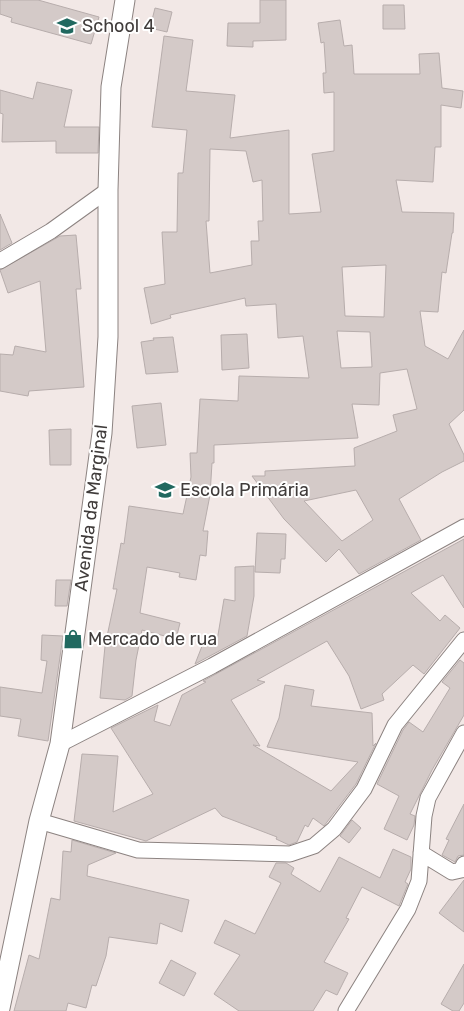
<svg xmlns="http://www.w3.org/2000/svg" width="464" height="1011" font-family="Rubik,sans-serif">
	<style>
		.building { fill: #d4cac8; stroke: #b7adac; fill-rule: evenodd }
		.lines { fill: none; stroke-linecap: round; stroke-linejoin: round }
		.minor-casing { stroke: #8c8381; stroke-width: 17 }
		.tertiary-casing { stroke: #8c8381; stroke-width: 21 }
		.minor { stroke: #fff; stroke-width: 15 }
		.tertiary { stroke: #fff; stroke-width: 19 }
		.labels { text-anchor: middle; stroke-width: 4; stroke-linejoin: round; paint-order: stroke }
		.poi-label { font-size: 18px; fill: #403c3b; stroke: #fff; text-anchor: start }
		.street-label { font-size: 18px; fill: #403c3b; stroke: #fff }
	</style>
	<rect width="100%" height="100%" fill="#f2e8e6"/>
	<path class="building" d="M0 0H38L99 17 91 44 11 22 12 18 0 14Z
		M260 0H286V40L253 41V47L227 46 228 23H260Z
		M383 5H404L405 29H383Z
		M155 8 172 12 167 32 150 28Z
		M340 20 344 46 352 45 354 74H420L419 54 439 53 442 88 463 91 461 108 441 105V147H435L433 182 396 180 402 212 454 213 453 233H452L446 273 442 272 438 312 420 311 425 346 448 359 464 330V410L449 424 464 455V461L442 472 399 499 421 540 359 574 339 549 326 562 284 519 252 476H265V471L355 466 354 448 397 431 393 415 417 409 407 369 380 373 379 405 352 404 358 438 214 445V463H212L210 495 203 531H208L206 556 200 555 196 580 179 577 180 573 147 567 140 613 180 623 176 639 142 630 136 660 132 696 125 700 100 698 105 646 117 589H113L121 543 124 544 129 506 183 514 191 477 190 453H197L200 399 238 401 239 376 309 378 303 336 278 338 276 304 246 306 245 298 170 315 171 318 151 324 144 288 165 284 162 232H177L178 173H183L187 130 152 127 164 36 193 40 186 91 235 95 230 138 289 130V214L321 212 312 154 334 151V92L324 93 323 73H326L324 42 321 43 318 23ZM210 149 246 151 253 182 262 180 263 221H258L259 241H251L252 265 210 273 206 221H209ZM386 265 384 317 345 316 342 267ZM337 331 370 332 372 367 341 368ZM356 490 373 520 342 541 304 501Z
		M37 82 72 90 64 127H99L98 153H56V141L2 142 3 114 0 113V90L33 99Z
		M0 214 12 243 0 250Z
		M76 235 81 289H76L84 387 29 391 28 396 0 391V354L13 355 15 346 46 352 40 281 8 293 0 270 60 236Z
		M247 334 249 368 222 370 221 335Z
		M173 337 178 372 146 374 141 342 154 340 153 338Z
		M161 403 166 445 137 448 132 406Z
		M71 429V465H50L49 430Z
		M257 533 286 534 285 559H281L280 573 255 572Z
		M464 539V608L443 575 411 593 440 621 445 615 460 628 424 674 413 665 382 694 384 700 361 709 349 676 327 641 257 680 265 682 231 700 260 746 253 745 331 791 358 762 267 747 279 718 285 685 314 690 311 706 372 713 373 746 376 743 356 784 324 826 313 818 308 827 305 825 297 842 289 845 276 839 277 837 222 816 215 808 146 841 74 821 82 754 118 756 113 812 153 794 111 728 158 705 154 721 170 726 182 695 206 682 203 681Z
		M254 566V596L247 636 195 664 206 636 217 641 224 599 235 601V567Z
		M56 580H71L67 606H55Z
		M42 635 63 636 48 741 18 736 21 719 0 716V687L42 693 47 661 41 660Z
		M460 660 464 663V715L432 770 410 814 415 816 414 825 407 840 384 829 399 796 377 784 403 730 409 722 423 732 450 688 442 682Z
		M464 804V855L458 856 455 862 442 855 449 840 446 839Z
		M352 820 361 828 349 843 340 836Z
		M72 840 116 853 88 865 87 876 189 900 182 932 160 923 157 944 109 937 106 956 96 986 92 985 86 1008 68 1003 66 1011H14L29 955 39 959 51 898 60 900 63 851 71 852Z
		M393 849 411 857V869L405 882 408 884 399 906 362 887 346 918 349 919 324 962 348 973 337 995 326 990 313 1011H239L214 994 240 955 214 943 225 920 255 934 281 883 269 877 276 863H286L294 868 291 874 320 892 339 857 380 878Z
		M464 880V932L439 913Z
		M171 960 196 973 184 996 159 983Z
		M464 964V1003L459 1011H453L441 1004Z"/>
	<g class="lines">
		<defs>
			<path id="minor" d="M0 261 51 231 108 190
				M60 744 212 666 464 527
				M39 821 138 850 290 854 314 846 334 829 364 789 395 725 464 640
				M421 853 452 872 461 870 464 864
				M346 1011 408 909 419 881 424 816 428 798 464 733"/>
			<path id="tertiary" d="M0 1008 39 821 60 744 102 433 108 337V190L111 87 125 0"/>
		</defs>
		<use href="#minor" class="minor-casing"/>
		<use href="#tertiary" class="tertiary-casing"/>
		<use href="#minor" class="minor"/>
		<use href="#tertiary" class="tertiary"/>
	</g>
	<defs>
		<symbol id="school-bare" viewBox="-9 -9 18 18"><path d="M0-5L7-2L0 1L-7-2ZM-4 1L0 2.5L4 1V4Q0 6-4 4Z" fill="#216960" stroke="#fff" stroke-width="2.5" paint-order="stroke"/></symbol>
		<symbol id="shop-bare" viewBox="-9 -9 18 18"><path d="M-5-2.5h2.3a2.7 3.5 0 0 1 5.4 0H5L5.5 6h-11ZM-1.5-2.5h3a1.5 2.3 0 0 0-3 0Z" fill="#216960" stroke="#fff" stroke-width="2.5" paint-order="stroke"/></symbol>
	</defs>
	<g fill-rule="evenodd">
		<use href="#school-bare" x="53" y="12" width="28" height="28"/>
		<use href="#school-bare" x="151" y="476" width="28" height="28"/>
		<use href="#shop-bare" x="59" y="625" width="28" height="28"/>
	</g>
	<g class="labels">
		<g class="poi-label">
			<text x="82" y="32">School 4</text>
			<text x="180" y="496">Escola Primária</text>
			<text x="88" y="645">Mercado de rua</text>
		</g>
		<g class="street-label">
			<text transform="translate(91 508) rotate(-83)" y="6">Avenida da Marginal</text>
		</g>
	</g>
</svg>
